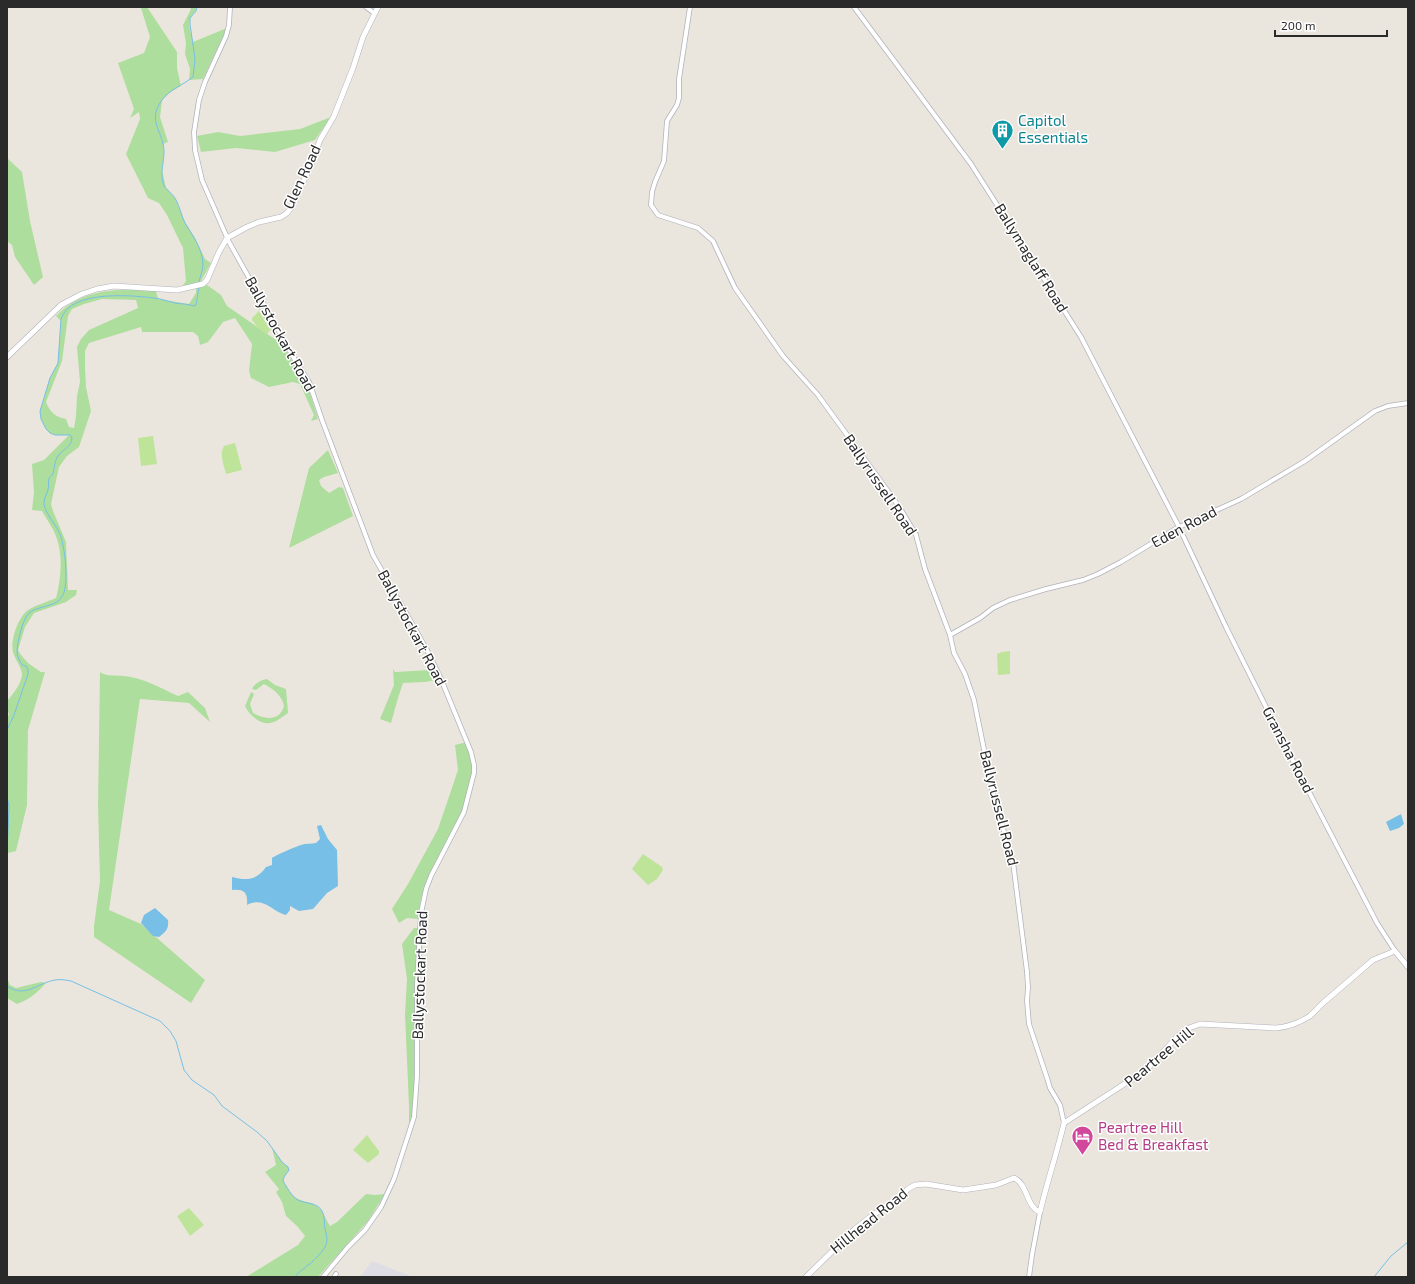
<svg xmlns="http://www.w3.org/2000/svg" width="1415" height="1284" font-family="'Exo 2',sans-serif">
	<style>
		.industrial { fill: #dfdde4 }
		.green { fill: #aede9d; fill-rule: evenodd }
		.pitch { fill: #bee499 }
		.water { fill: #77bfe6 }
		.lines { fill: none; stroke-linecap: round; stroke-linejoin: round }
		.stream { stroke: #77bfe6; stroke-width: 1 }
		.minor-casing { stroke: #b0b2bd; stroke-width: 5.5 }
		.tertiary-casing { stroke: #b0b2bd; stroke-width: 6 }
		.minor { stroke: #fff; stroke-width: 4 }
		.tertiary { stroke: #fff; stroke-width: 5 }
		.labels { text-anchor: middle; stroke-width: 3; stroke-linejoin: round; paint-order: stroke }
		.culture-label { font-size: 15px; fill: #0d838f; stroke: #fff; text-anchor: start }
		.street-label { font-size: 15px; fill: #2a2a2a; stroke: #fff }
		.hotel-label { font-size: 15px; fill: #b23c85; stroke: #fff; text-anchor: start }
	</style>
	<rect width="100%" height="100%" fill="#ebe6dd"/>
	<path class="industrial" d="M372 1261 413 1277H360Z"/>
	<path class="green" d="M144 7H147L177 52V68L181 86 170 92 162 100 160 117 168 142 163 144 164 153 162 170 166 188 175 198 185 222 195 238 205 259 211 263 201 281 181 288 186 281 183 248 167 215 159 203 148 198 126 154 140 119 139 112 130 118 134 109 118 63 144 53 150 37 141 8Z
		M189 7H197C196 12 192 14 190 19 188 26 192 36 193 42L227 28 203 79 189 80 190 69 185 54 186 43 183 25 191 9Z
		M331 117 315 140 275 152 236 148 201 152 197 136 218 132 240 136 300 129Z
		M7 158 22 172 30 221 43 277 34 285 15 257 12 245 7 241Z
		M246 280 307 384 318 419 311 421 314 415 300 384 293 382 269 387 251 378 249 371 252 344 235 318 223 322 208 342 200 345 198 336 193 332H142L141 327 89 343 85 351V368L86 387 91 411 79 447 67 456 59 467 51 504 53 511 66 542 68 590H77L76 595 66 602 34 613 25 627 18 650 21 655 28 663 41 672H45L28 730 27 805 16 851 8 853 7 855V721L9 713 7 712V699H9C14 692 21 684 22 675 22 667 15 660 13 652 10 641 18 617 28 610 36 605 47 602 56 598 61 579 63 557 57 539 54 529 47 520 42 511L32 510 34 492 32 464 44 460 69 435H55L50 433 46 429 41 419 40 411 50 378 58 363 61 321 56 316C82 288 120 288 156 291L158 299 189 304 196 293V287L207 285 221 295 227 306 276 340 244 281ZM102 299 136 300 138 308 89 330 81 339 77 347 80 382 77 396 76 416 74 428 69 427 66 419C55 417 50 412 46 402L62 361 68 316 72 309 84 304Z
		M328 450 338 473 324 477 319 480 321 486 329 493 339 487 343 488 353 516 289 548 309 468Z
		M435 667 441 679 425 682 403 683 398 698 391 723 380 719 394 685 393 669 395 672 430 670Z
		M100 672C106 677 117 675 124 676 143 678 161 688 178 696L188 692 205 708 210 722 189 703 140 699 109 910 141 924 205 980 191 1003 94 937V926L100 881 98 806Z
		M267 679 275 685 286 689 288 713C277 721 269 728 256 719 251 715 248 712 245 706L251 692 254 694 250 704 253 713C265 720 280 721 284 706 282 695 273 689 264 684L256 690 252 689C255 683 261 680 267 679Z
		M467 742 474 771 464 812 430 875 421 899 418 919 407 918 399 923 392 909 408 884 438 829 458 770 455 745Z
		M414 928H418L415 985 414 1105 413 1116 409 1127V1106L405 1014 407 979 402 944Z
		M7 978 10 985 16 988 41 982 46 983C38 992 29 1000 17 1004L7 998Z
		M272 1148 282 1162 288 1167 289 1170 284 1177 283 1181C287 1187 292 1198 300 1200 306 1202 313 1203 318 1207 323 1210 326 1220 330 1226L337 1222 366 1194 375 1195 385 1194 368 1221 318 1277H246L298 1245 305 1236 297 1226 286 1216 282 1202 276 1192 279 1189 265 1172 276 1165Z"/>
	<path class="pitch" d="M259 311 270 330 267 334 258 328 252 320V318Z
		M153 436 157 464 141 466 138 438Z
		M235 443 242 470 226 474C224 465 219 455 224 446Z
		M1010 651V674L998 675 997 654 1002 652Z
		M643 854 662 867 663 870 657 879 648 885 632 869Z
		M367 1135 379 1151V1154L368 1163 353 1150Z
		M189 1208 204 1225 190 1236 177 1216Z"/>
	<path class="water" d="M1401 814 1404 824 1399 828 1390 831 1386 822Z
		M321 825 328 839 337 850 338 886 327 893 313 909 299 911 290 906V910L286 915C272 912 265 896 247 905 248 892 244 889 232 890V877C247 881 257 880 266 867L272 865V858C274 856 297 846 301 845 306 843 311 844 316 843L320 839 317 826Z
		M155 908 168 920C169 929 166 932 159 937L153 936 141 923 144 915Z"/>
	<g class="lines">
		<path class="stream" d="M197 7 196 11 190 18V24L195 59 193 77C183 85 169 90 162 100 146 121 164 132 164 152 164 162 160 173 163 183 165 190 173 193 176 200 180 207 181 215 185 223 193 237 202 247 203 264 203 271 200 276 199 282
			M7 730 14 715 28 674V670L26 666 22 665C19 660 17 656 17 651 17 643 23 618 29 613 38 605 57 608 63 595 69 583 65 544 59 532 55 524 43 510 44 502 44 498 47 494 48 490 49 487 48 482 49 478 51 475 52 477 53 473 55 467 54 462 58 456 63 449 72 447 72 437L70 435H55L50 433 46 429 41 419 40 411 50 378 58 363 61 319C70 289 136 295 160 299 165 300 170 302 175 303 181 304 188 304 194 306L196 305 199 287
			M7 796 9 806 7 855
			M7 986C25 999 37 983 55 980 60 979 66 980 71 981L160 1021 170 1031 176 1041 184 1070 192 1080 214 1095 222 1106 257 1132 267 1141 282 1162 288 1167 289 1170 284 1177 283 1181C287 1187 291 1196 298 1200 306 1204 317 1202 322 1211 325 1217 324 1223 325 1229 327 1236 328 1241 325 1247 323 1251 312 1263 308 1265 303 1270 299 1271 295 1277
			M1374 1277 1391 1256 1408 1242"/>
		<defs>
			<path id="minor" d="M230 7 229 25 226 36 205 82 199 100 194 132 195 150 202 180 229 242 295 360 309 382 322 420 373 555 427 650 441 679 471 752 474 765V773L464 812 431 876 426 889 421 913 417 984V1076L414 1117 394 1179 381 1207 365 1230 348 1247 323 1277
				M366 7 374 13
				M690 7 679 79V98L677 105 667 121 664 161 655 182 652 192 651 205 658 215 698 228 713 241 735 288 783 356 818 395 898 505 916 535 925 569 950 635 954 653 965 674 974 700 993 794 1013 862 1027 972 1028 987 1027 1001 1029 1024 1047 1078 1050 1088 1060 1105 1064 1123
				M854 7 971 164 1081 337 1179 527 1226 627 1292 759 1377 923 1395 951
				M950 635 980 618 993 608 1010 600 1046 589 1083 580 1098 574 1121 562 1177 528 1241 499 1305 461 1375 411 1388 406 1408 403
				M334 1277 336 1274
				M1029 1277 1032 1255 1040 1212"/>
			<path id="tertiary" d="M7 357 61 305 82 294 97 289 114 286 177 290 203 284 207 280 219 252 227 238 247 227 259 222 281 217 287 213 291 208 310 167 320 140 334 116 353 68 363 37 378 7
				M806 1277 855 1229 874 1214 895 1203 908 1189 915 1185 926 1184 963 1190 996 1185 1014 1178C1028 1184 1026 1207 1040 1212 1047 1182 1057 1153 1064 1123L1146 1070 1178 1036 1189 1028 1200 1024 1276 1028C1288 1027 1299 1023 1310 1016L1323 1003 1373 960 1395 951 1408 967"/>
		</defs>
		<use href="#minor" class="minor-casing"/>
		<use href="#tertiary" class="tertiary-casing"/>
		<use href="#minor" class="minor"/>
		<use href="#tertiary" class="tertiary"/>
	</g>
	<defs>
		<symbol id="building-pin" viewBox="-11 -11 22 30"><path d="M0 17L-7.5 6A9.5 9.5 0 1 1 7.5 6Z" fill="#0f9aa8" stroke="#fff"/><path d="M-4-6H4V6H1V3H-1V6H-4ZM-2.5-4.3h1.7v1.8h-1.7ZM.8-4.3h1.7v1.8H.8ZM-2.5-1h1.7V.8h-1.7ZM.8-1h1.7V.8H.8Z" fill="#fff"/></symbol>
		<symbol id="hotel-pin" viewBox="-11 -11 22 30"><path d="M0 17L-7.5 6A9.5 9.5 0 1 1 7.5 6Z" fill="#d1479c" stroke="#fff"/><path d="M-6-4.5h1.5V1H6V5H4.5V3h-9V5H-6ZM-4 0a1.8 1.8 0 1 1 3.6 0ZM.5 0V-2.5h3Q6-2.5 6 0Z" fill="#fff"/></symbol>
	</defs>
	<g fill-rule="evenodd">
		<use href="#building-pin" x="990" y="118" width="25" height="34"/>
		<use href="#hotel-pin" x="1070" y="1124" width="25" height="34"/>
	</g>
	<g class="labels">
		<g class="culture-label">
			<text x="1018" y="126">Capitol<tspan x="1018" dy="17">Essentials</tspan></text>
		</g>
		<g class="street-label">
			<text transform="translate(302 177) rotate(-65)" y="5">Glen Road</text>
			<text transform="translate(1031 258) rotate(58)" y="5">Ballymaglaff Road</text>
			<text transform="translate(280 334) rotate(61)" y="5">Ballystockart Road</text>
			<text transform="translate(880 485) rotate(56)" y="5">Ballyrussell Road</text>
			<text transform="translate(1184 527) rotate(-28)" y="5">Eden Road</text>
			<text transform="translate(412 628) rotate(62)" y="5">Ballystockart Road</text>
			<text transform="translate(1288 750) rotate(63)" y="5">Gransha Road</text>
			<text transform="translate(999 808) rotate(76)" y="5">Ballyrussell Road</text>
			<text transform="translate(420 975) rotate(-88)" y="5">Ballystockart Road</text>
			<text transform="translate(1159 1057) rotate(-40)" y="5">Peartree Hill</text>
			<text transform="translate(869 1221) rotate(-39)" y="5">Hillhead Road</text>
		</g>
		<g class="hotel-label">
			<text x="1098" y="1133">Peartree Hill<tspan x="1098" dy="17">Bed &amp; Breakfast</tspan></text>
		</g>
	</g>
	<rect width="1415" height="1284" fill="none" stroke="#2a2a2a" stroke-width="16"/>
	<path d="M1275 30v6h112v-6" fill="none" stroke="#2a2a2a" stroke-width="2"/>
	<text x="1281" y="30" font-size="12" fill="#2a2a2a" stroke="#ffffff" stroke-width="3" paint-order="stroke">200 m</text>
</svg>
